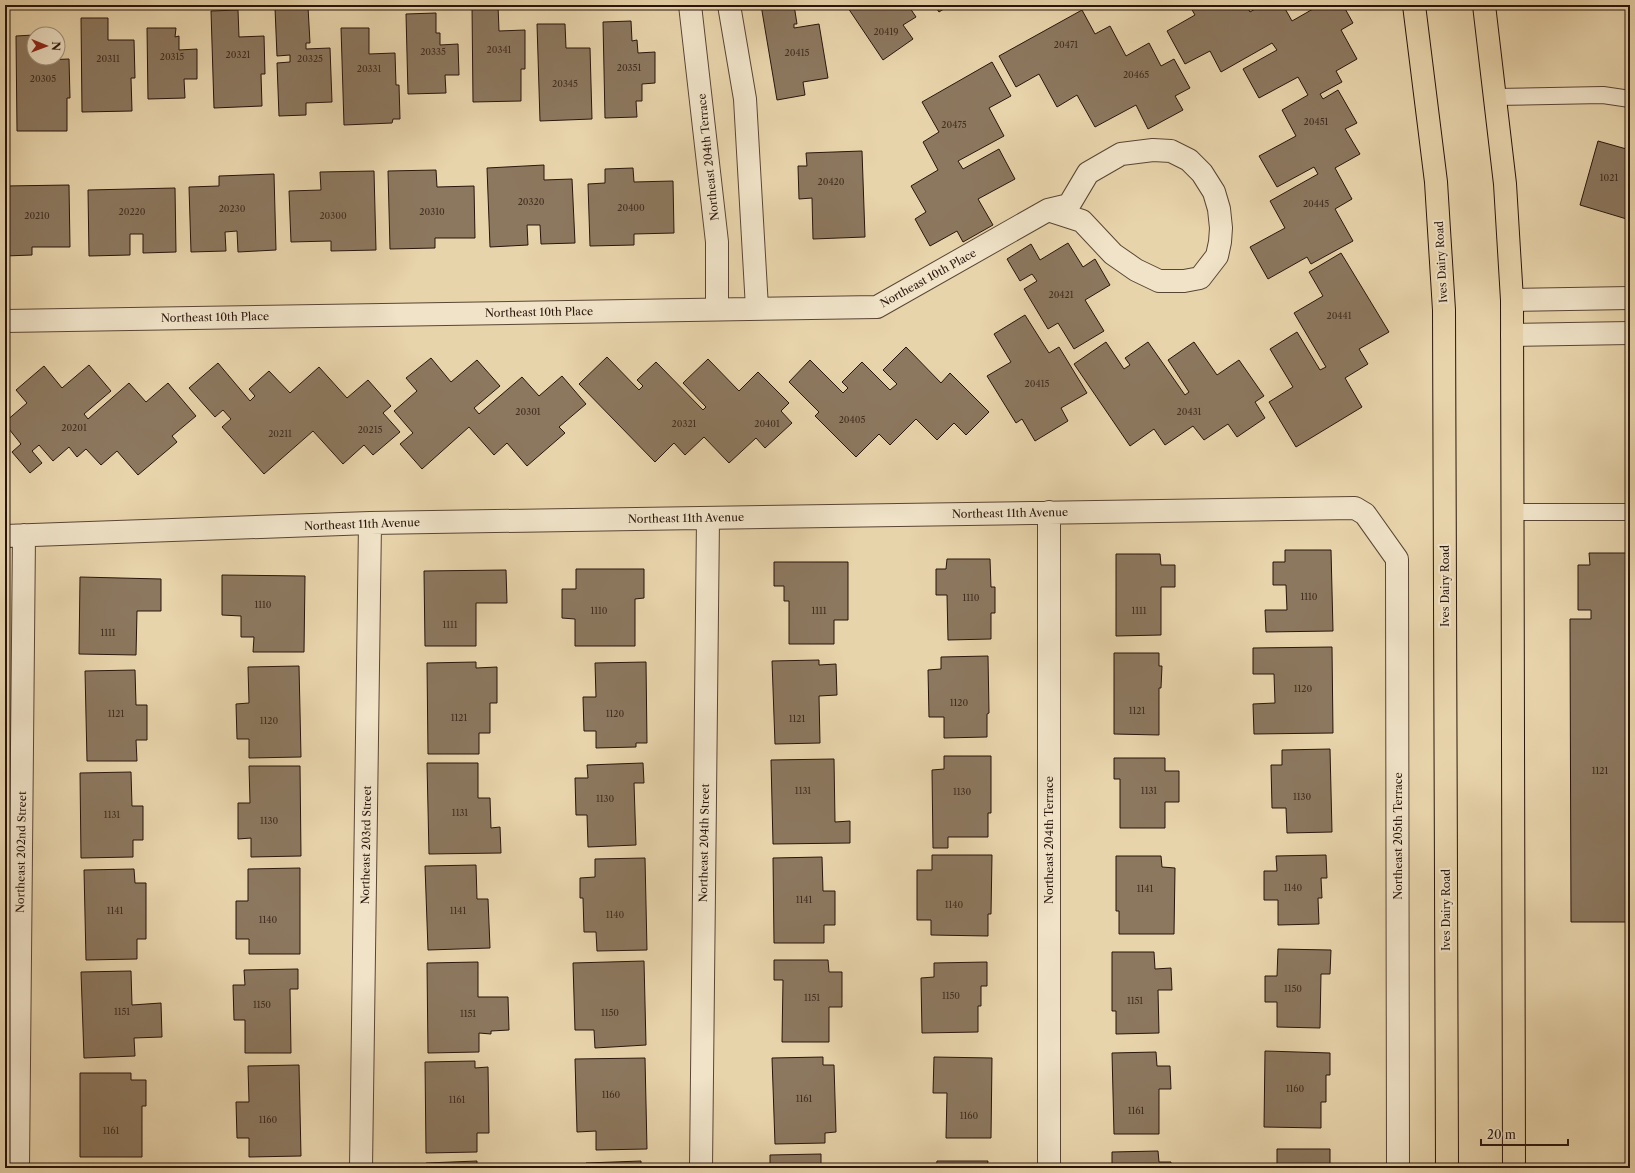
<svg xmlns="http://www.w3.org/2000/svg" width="1635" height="1173" font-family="'Libre Caslon Text',serif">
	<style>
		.building { fill: #8c785f; stroke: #29150c }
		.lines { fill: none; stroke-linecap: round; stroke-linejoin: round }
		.service-casing { stroke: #594534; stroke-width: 18 }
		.minor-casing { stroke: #594534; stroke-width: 24 }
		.primary-casing { stroke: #29150c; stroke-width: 24 }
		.service { stroke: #f0e3c8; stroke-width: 16 }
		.minor { stroke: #f0e3c8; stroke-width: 22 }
		.primary { stroke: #e8d4ab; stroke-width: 22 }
		.labels { text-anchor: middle; stroke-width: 4; stroke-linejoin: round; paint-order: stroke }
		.number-label { font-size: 9px; fill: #422e21 }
		.street-label { font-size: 11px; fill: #29150c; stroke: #f0e3c8 }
	</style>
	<rect width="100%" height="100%" fill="#e8d4ab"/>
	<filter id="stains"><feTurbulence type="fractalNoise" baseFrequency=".005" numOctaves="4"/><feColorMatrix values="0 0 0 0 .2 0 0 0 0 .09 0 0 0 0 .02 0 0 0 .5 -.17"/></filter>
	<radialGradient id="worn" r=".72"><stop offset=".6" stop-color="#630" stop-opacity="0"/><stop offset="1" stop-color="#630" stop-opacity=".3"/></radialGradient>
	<path class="building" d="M498 5 499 31 525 30V69H521V101L473 102 472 6Z
		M761 5H794L797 24H794V28L819 24 828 78 803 82 805 95 777 100Z
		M846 5H908L916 17 903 25 913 39 883 60Z
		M934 5H950L939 12Z
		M1196 5H1246L1250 12 1262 5H1283L1292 21 1320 5H1343L1353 23 1341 30 1357 59 1336 71 1342 82 1320 94 1323 99 1338 90 1357 123 1345 129 1360 154 1335 168 1352 199 1335 209 1353 241 1311 264 1307 257 1268 279 1250 247 1285 228 1270 201 1318 174 1314 167 1277 187 1259 156 1296 136 1282 110 1308 95 1298 77 1259 98 1243 69 1277 50 1272 43 1221 72 1210 51 1185 64 1167 31 1195 15 1191 8Z
		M308 7 310 43H306V49L330 48 332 102 306 103V115L279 116 277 63 290 62V55L277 56 275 8Z
		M238 10 239 37 264 36 265 74H261L262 106 214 108 211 11Z
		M1082 10 1095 34 1110 26 1126 56 1149 43 1161 66 1174 59 1190 88 1175 96 1183 110 1148 129 1136 105 1095 127 1077 95 1057 107 1039 74 1016 87 999 56Z
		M436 13V33H440V45L458 44 459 75H445L446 93 408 94 406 14Z
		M81 18H108V40H134L135 78H131L132 111 82 112Z
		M631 21 632 41 637 40 638 53 655 52V83L642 84V101H636L637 117 605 118 603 22Z
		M537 24H565L566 48H590L592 119 540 121Z
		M147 28H176L175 37 179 36V50L197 49V79H184L185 98 148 99Z
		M341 28H369V54L395 53 396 85H399L400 119H393L392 123 344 125Z
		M34 35V58H44V60L69 59 70 98H67V131H17L16 36Z
		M992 62 1011 96 989 108 1004 136 958 161 963 169 999 149 1015 179 978 199 993 225 963 242 957 231 930 246 915 219 926 212 911 186 938 170 923 142 939 132 922 102Z
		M1598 141 1630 150V220L1580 205Z
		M862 151 865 237 813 239 812 198 799 199 798 166H807L806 153Z
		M544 165V180L572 179 575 243 541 244 540 225H527L528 245 490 247 487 168Z
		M633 168 634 182 673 181 674 233 634 234V245L590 246 588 184 605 183V169Z
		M436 170 437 187 474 186 475 238H435V248L390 249 388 171Z
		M374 171 376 250 331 251V241L291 242 289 191 321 190 320 172Z
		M274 174 276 250 238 252 237 231 225 232 226 251 191 252 189 187 219 186V176Z
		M69 185 70 247H32V255L5 256V186Z
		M175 188 176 252 143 253V234H130V255L89 256 88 190Z
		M1068 243 1083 267 1095 259 1110 285 1085 300 1104 331 1074 349 1058 323 1048 329 1024 289 1037 281 1032 274 1020 281 1007 259 1031 244 1040 260Z
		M1341 253 1389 332 1359 349 1368 364 1345 378 1362 407 1296 447 1269 402 1293 387 1270 349 1297 332 1320 370 1326 367 1294 313 1323 296 1309 272Z
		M1025 315 1049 353 1059 347 1087 393 1061 408 1068 421 1035 441 1022 419 1016 423 987 376 1011 362 994 334Z
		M1106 342 1124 369 1130 365 1125 358 1148 342 1185 395 1189 392 1168 360 1194 342 1217 375 1239 360 1264 396 1255 402 1265 418 1237 437 1228 424 1204 440 1193 426 1165 445 1154 429 1130 446 1074 364Z
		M906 347 941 383 950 373 989 412 966 435 954 423 937 440 916 419 890 445 879 434 856 457 815 416 819 412 789 382 810 360 843 393 848 388 842 382 862 362 890 390 897 384 883 370Z
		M607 357 639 390 643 386 637 380 656 362 703 410 706 407 683 383 708 359 739 391 758 372 789 403 781 411 792 423 765 448 756 438 729 463 704 437 685 455 674 443 655 462 579 384Z
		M431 358 451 382 477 360 500 386 474 408 479 414 522 377 539 396 562 376 586 404 559 427 565 433 527 466 507 443 494 455 469 427 422 469 400 444 413 433 394 411 417 391 406 378Z
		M218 363 250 401 255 396 249 389 269 371 290 393 319 367 347 398 368 380 391 406 383 413 400 432 373 455 364 445 343 464 313 431 264 474 222 427 231 419 223 410 215 417 189 388Z
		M89 365 111 391 84 414 88 419 129 383 146 402 168 383 196 416 172 436 177 442 138 475 117 451 101 465 86 449 77 457 69 447 53 461 39 445 32 451 42 463 30 473 12 452 21 444 5 424V422L27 403 16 390 44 366 62 388Z
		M1285 550H1331L1333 631 1266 632 1265 610H1287L1286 585H1273V562H1285Z
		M1589 553H1630V922H1571L1570 619H1591V610H1578V565H1590Z
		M1116 554H1160L1161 565H1175V587H1161V635L1116 636Z
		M947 559H990L991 587H995V613H991V639L948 640 947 595H936V569H946Z
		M774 562H848V620H834V644H789V601H784V586H774Z
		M576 569H644V598L635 599V646H575V619L562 618V589H576Z
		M506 570 507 603H476V646H425L424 571Z
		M222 575 305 576 304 652H253L254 637H241V616L222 615Z
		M80 577 161 579V611H137L136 655 79 654Z
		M1332 647 1333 733 1254 734 1253 704 1275 703 1274 674H1253V648Z
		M1114 653H1159V666H1162L1161 688H1159V735L1114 734Z
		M988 656 989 713 987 714V737L944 738V717H929L928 670 941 669V657Z
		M819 660V665L836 664 837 695 819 696 820 743 775 744 772 661Z
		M476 662V668L497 667V703H490V733H479V754H428L427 663Z
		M646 662 647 743H636V747L596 748V731H584L583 697H596L595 663Z
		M299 666 301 757 249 758V739H237L236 704 249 703 248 667Z
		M135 670 136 705H147V740H136L137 761H87L85 671Z
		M1330 749 1332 832 1287 833 1286 808H1272L1271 765H1282V750Z
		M944 756H991V813H988V837H948V848H933L932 770 944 769Z
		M1114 758H1165V771H1179V802H1165V828H1120V779H1114Z
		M834 759 835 822 850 821V843L773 844 771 760Z
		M427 763H478V798H490L491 828 500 827 501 853 429 854Z
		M643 763 644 783H634L636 845 588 847 587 815H576L575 778H588L587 765Z
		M249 766H300L301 856 251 857V838L238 839V803H250Z
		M131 772 132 806H143V840H133V857L81 858 80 773Z
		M932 855H992L991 914H988V936L931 935V920H917V870H932Z
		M1326 855 1327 878H1321L1322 898H1318L1319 924 1278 925V900H1264V871H1277L1276 856Z
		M1116 856H1161L1162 867 1175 868 1174 934H1119V911H1116Z
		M822 857 823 891H835V925H824V943H774L773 858Z
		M645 858 647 950 597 951 596 932H584L583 898H580V878L595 877V859Z
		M476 865 477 899H488L490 948 428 950 425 866Z
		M300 868V954H249V939H236V901H248V869Z
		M134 869 135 883H146V939H137V959L86 960 84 870Z
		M1278 949 1331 950 1330 974H1321L1320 1028 1277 1027V1002H1265V976H1277Z
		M1112 952H1154L1155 969 1171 968 1172 990H1158L1159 1033 1116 1034V1011H1112Z
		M774 960H828L829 972H842V1007H829V1042H782L783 980H774Z
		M644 961 646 1045 595 1048 594 1030H575L573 963Z
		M478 962V997H508L509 1030 491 1031V1034L479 1033V1052L428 1053 427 963Z
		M987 962V986H981V1006H978V1032L922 1033 921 978 934 977V963Z
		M298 969V989H290L291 1053H245V1020H234L233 985H245L244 970Z
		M131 971 132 1005 161 1003 162 1037 134 1038 135 1056 84 1058 81 972Z
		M1265 1051 1330 1053V1075H1326V1102H1321V1128L1264 1127Z
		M1156 1052 1157 1066H1170L1171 1089H1159V1134H1114L1112 1053Z
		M823 1057V1065H834L836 1132 825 1133V1143L775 1144 772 1058Z
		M934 1057 992 1058 991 1138H946L947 1093H933Z
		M645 1058 647 1149 596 1150V1131L577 1132 575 1059Z
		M475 1061V1068L488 1067 489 1133H477V1152L426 1153 425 1062Z
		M299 1065 301 1156 249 1157V1138H237L236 1102H249L248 1066Z
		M80 1073H131V1080H146V1106H142V1157H80Z
		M1277 1149H1330V1168H1277Z
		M1158 1151 1159 1162H1171V1168H1112V1152Z
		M821 1154V1168H770V1155Z
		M477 1161V1168H426V1163Z
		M641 1161V1168H586V1163Z
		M937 1161H988L987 1168H936Z
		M299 1165V1168H249V1166Z"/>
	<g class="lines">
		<defs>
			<path id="service" d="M1495 97 1603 95 1630 99
				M1513 512H1630"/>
			<path id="minor" d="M690 5 717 242V309
				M729 5 745 99 757 308
				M1512 300 1630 298
				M5 321 877 307 1048 210 1069 205 1088 173 1121 154 1153 150 1171 151 1189 160 1202 173 1214 192 1219 209 1221 228 1220 242 1217 256 1200 278 1184 281H1159L1136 270 1113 254 1082 221 1048 210
				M1512 335 1630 333
				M5 536 370 523 1355 508 1365 514 1397 559 1398 1168
				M18 1168 24 535
				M361 1168 370 523
				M701 1168 708 518
				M1049 1168V512"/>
			<path id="primary" d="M1414 5 1436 182 1444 310 1447 1168
				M1484 5 1505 184 1512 300 1514 1168"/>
		</defs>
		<use href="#service" class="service-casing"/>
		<use href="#minor" class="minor-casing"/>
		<use href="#primary" class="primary-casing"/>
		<use href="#service" class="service"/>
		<use href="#minor" class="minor"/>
		<use href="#primary" class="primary"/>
	</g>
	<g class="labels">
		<g class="number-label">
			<text x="886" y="35">20419</text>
			<text x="1066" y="48">20471</text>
			<text x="499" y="53">20341</text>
			<text x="433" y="55">20335</text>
			<text x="797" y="56">20415</text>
			<text x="238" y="58">20321</text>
			<text x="172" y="60">20315</text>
			<text x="108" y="62">20311</text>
			<text x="310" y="62">20325</text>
			<text x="629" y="71">20351</text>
			<text x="369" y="72">20331</text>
			<text x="1136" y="78">20465</text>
			<text x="43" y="82">20305</text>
			<text x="565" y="87">20345</text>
			<text x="1316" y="125">20451</text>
			<text x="954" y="128">20475</text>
			<text x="1609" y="181">1021</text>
			<text x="831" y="185">20420</text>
			<text x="531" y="205">20320</text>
			<text x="1316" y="207">20445</text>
			<text x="631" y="211">20400</text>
			<text x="232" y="212">20230</text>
			<text x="132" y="215">20220</text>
			<text x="432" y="215">20310</text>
			<text x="37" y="219">20210</text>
			<text x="333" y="219">20300</text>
			<text x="1061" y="298">20421</text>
			<text x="1339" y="319">20441</text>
			<text x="1037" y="387">20415</text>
			<text x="528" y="415">20301</text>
			<text x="1189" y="415">20431</text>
			<text x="852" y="423">20405</text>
			<text x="684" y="427">20321</text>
			<text x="767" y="427">20401</text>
			<text x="74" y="431">20201</text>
			<text x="370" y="433">20215</text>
			<text x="280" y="437">20211</text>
			<text x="1309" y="600">1110</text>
			<text x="971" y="601">1110</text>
			<text x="263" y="608">1110</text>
			<text x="599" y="614">1110</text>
			<text x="819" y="614">1111</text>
			<text x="1139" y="614">1111</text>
			<text x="450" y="628">1111</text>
			<text x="108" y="636">1111</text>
			<text x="1303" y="692">1120</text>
			<text x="959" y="706">1120</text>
			<text x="1137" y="714">1121</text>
			<text x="116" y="717">1121</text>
			<text x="615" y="717">1120</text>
			<text x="459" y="721">1121</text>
			<text x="797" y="722">1121</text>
			<text x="269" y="724">1120</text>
			<text x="1600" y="774">1121</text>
			<text x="803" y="794">1131</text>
			<text x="1149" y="794">1131</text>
			<text x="962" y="795">1130</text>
			<text x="1302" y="800">1130</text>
			<text x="605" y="802">1130</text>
			<text x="460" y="816">1131</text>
			<text x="112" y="818">1131</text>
			<text x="269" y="824">1130</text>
			<text x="1293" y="891">1140</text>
			<text x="1145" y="892">1141</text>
			<text x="804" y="903">1141</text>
			<text x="954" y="908">1140</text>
			<text x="115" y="914">1141</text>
			<text x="458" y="914">1141</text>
			<text x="615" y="918">1140</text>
			<text x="268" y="923">1140</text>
			<text x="1293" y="992">1150</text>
			<text x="951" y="999">1150</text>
			<text x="812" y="1001">1151</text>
			<text x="1135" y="1004">1151</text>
			<text x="262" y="1008">1150</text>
			<text x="122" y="1015">1151</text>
			<text x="610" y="1016">1150</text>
			<text x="468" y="1017">1151</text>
			<text x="1295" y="1092">1160</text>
			<text x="611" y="1098">1160</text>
			<text x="804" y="1102">1161</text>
			<text x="457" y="1103">1161</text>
			<text x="1136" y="1114">1161</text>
			<text x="969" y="1119">1160</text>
			<text x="268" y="1123">1160</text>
			<text x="111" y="1134">1161</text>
		</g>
		<g class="street-label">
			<text transform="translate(708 157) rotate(-96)" y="4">Northeast 204th Terrace</text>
			<text transform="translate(1441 262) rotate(-93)" y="4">Ives Dairy Road</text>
			<text transform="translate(928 278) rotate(-29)" y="4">Northeast 10th Place</text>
			<text transform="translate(539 312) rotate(-1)" y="4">Northeast 10th Place</text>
			<text transform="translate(215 317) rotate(-1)" y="4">Northeast 10th Place</text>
			<text transform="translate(1010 513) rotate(-1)" y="4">Northeast 11th Avenue</text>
			<text transform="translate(686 518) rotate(-1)" y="4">Northeast 11th Avenue</text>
			<text transform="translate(362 524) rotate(-2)" y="4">Northeast 11th Avenue</text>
			<text transform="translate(1445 586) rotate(-90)" y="4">Ives Dairy Road</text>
			<text transform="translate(1398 836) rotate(-90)" y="4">Northeast 205th Terrace</text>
			<text transform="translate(1049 840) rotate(-90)" y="4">Northeast 204th Terrace</text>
			<text transform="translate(704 843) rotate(-89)" y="4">Northeast 204th Street</text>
			<text transform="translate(366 845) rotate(-89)" y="4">Northeast 203rd Street</text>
			<text transform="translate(21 852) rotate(-89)" y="4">Northeast 202nd Street</text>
			<text transform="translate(1446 910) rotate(-90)" y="4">Ives Dairy Road</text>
		</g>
	</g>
	<rect width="1635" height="1173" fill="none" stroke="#e8d4ab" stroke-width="20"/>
	<rect x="6" y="6" width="1623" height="1161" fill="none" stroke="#29150c" stroke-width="2"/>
	<rect x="10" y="10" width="1615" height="1153" fill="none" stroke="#29150c"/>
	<g transform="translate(46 46) rotate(91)"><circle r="19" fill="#f0e3c8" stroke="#a0917d"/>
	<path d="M0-3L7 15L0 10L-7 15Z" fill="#8f2418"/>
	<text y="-6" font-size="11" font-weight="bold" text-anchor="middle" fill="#29150c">N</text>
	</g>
	<path d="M1481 1139v6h87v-6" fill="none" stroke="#29150c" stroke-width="2"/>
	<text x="1487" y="1139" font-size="12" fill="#29150c" stroke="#f0e3c8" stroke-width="3" paint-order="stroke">20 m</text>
	<rect width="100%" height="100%" filter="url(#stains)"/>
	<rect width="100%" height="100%" fill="url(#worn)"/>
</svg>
